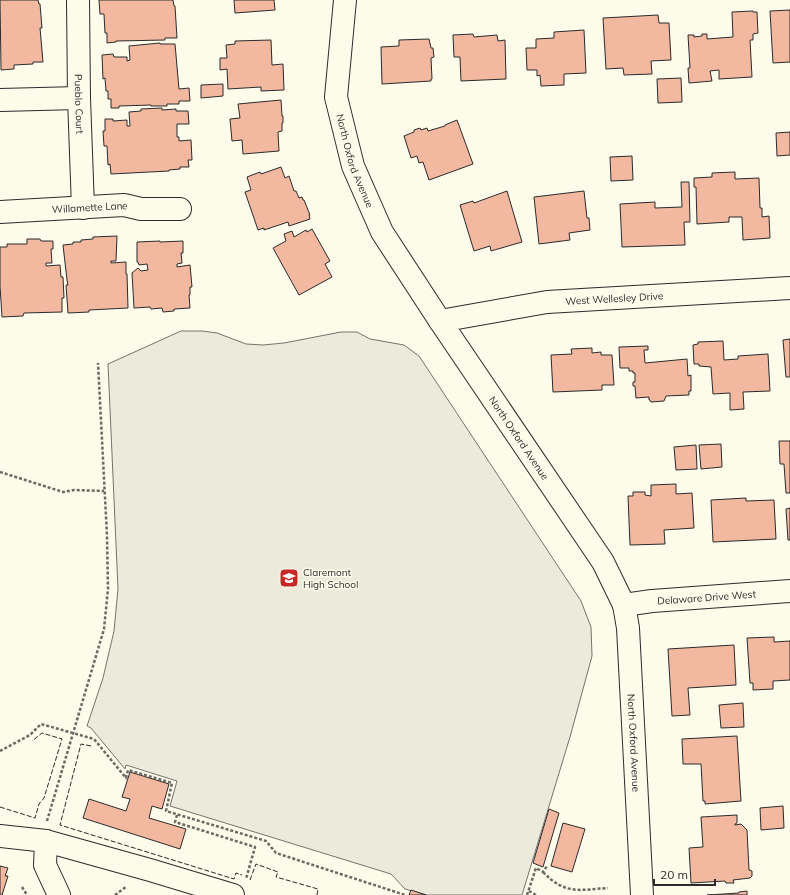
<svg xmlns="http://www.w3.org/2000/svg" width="790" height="895" font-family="Mulish,sans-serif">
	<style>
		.green { fill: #ecebdb; stroke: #74746e }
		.building { fill: #f2b8a0; stroke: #2b2b2b }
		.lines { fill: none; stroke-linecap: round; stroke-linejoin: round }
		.minor-casing { stroke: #2b2b2b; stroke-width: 24 }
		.path { stroke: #6a6964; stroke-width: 2.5; stroke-dasharray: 3 2; stroke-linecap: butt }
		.minor { stroke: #fdfbea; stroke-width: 22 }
		.fence { stroke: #2b2b2b; stroke-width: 1; stroke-dasharray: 5 2; stroke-linecap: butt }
		.labels { text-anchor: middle; stroke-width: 3; stroke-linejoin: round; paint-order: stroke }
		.street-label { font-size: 10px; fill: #2b2b2b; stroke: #fdfbea }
		.poi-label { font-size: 10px; fill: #2b2b2b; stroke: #fdfbea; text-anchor: start }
	</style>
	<rect width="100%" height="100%" fill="#fdfbea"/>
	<path class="green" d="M181 331H202L217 333 246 344 263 345 284 343 341 332H357L370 339 404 345 419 356 581 601 591 627 592 656 570 737 522 895H427L405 889 391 874 170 806 177 781 126 765 125 769 91 728 87 726 103 678 114 631 118 589 108 364Z"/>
	<path class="building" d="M0 0H38L39 4H40L42 28H40L43 62H33V64L14 65V69L1 70Z
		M99 0H173L174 6H175L177 38H165V40L116 41V42L107 43V33H105L104 14H100Z
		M234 0H274L275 10 235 13Z
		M790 10V62L773 63 770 11Z
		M753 11V12H757L758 33 753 34V40H750L752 77 719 79V70L710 71 712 81 689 83 688 68H690L688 35H694V37L702 36V34H707V39L733 37 732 12Z
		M658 15 659 23H669L671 60 651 61 652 74 624 75 623 68 606 69 603 18Z
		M584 30 586 73 564 74V85L541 86 540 75 537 76V70H527L526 48H536V39L554 38V32Z
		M473 34 474 37 497 35 498 41 505 40 506 79 461 81 460 57H454L453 35Z
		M429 39 431 48H433L434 57 431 58 432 79H431V81L382 84 381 47 399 46V40Z
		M271 40 272 65 283 64 284 90 261 91V87L228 89 227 69 220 70V58H227L226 45 235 44V41Z
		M160 43V44H175L179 89 189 88 190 101H179V104H167V106H151V105L119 106V108H111V99H108V91H106L105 78 103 79 102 55 113 54 114 57H127V61L130 60 129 46Z
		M681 78 682 102 658 103 657 79Z
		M223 84V96L201 98V85Z
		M281 100 282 116H283V123H282V131L278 132 279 151 243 154 242 140 232 141 230 119 240 118 238 104Z
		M162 108V110L176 109V111H188L189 124H177V137H179V141L191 140 192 160H188L189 167H180V169L169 170V171L111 174 110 164 108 165 107 146H104L103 131H105V119H113V121L127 120V126H130L129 112 141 111V109Z
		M457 120 473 164 429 180 423 162 419 163 417 156 411 158 404 136 414 132V130L420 128 421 130 427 128 428 131 445 126V125Z
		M790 132V155L777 156 776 133Z
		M632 156 633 180 611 181 610 157Z
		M281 167 285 178 289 176 294 191H296L299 198 302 197 303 200H304L310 215H309L310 219 289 226 288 222 264 230V228L258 230 245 192 251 190 247 177 260 172 261 174Z
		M735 172V179L759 178 760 208H762V217L769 216 770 238 743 240 742 217H729V222L697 224 696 187H694V178L712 177V173Z
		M681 182H689L690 222H684L685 245 622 247 620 204 655 202V208L682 207Z
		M507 191 522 242 491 251 490 246 474 251 460 205 473 201 474 203Z
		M584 191 587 218H589L590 230 569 233 570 240 539 244 534 197Z
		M312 229 330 261 325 264 332 277 299 295 273 248 286 241 284 234 292 231 294 237 306 230 307 232Z
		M117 236 116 261H111V263L126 262V274H127L128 308 89 310V312L68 313 66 285H68L67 280 63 245 73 244V242H81V240L93 239V237Z
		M27 239H40L41 241H53V249H51L52 263H46V266L60 265 61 277H63L64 298H62V312L24 313 23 316 2 317 0 286V247H7V244H27Z
		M160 241V242L183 241V253H181L182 263 177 264V267L190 265 192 287H190V295H189L190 308 174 309V311L163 312 162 308 151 309 150 307 134 308 132 273 138 268 141 271 148 270 147 264 139 265 138 262H137V242Z
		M790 339V377H786L783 340Z
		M723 341 724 360 738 359V356L768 354 770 391 743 392 744 409 730 410V393L713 394 711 367 699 366V364H694L693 345 698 344V342Z
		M648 346V350H644L645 363 687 359 688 376 691 375V391H689V395L666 396 664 401 651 402 650 400H649V397L636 398 635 386H633V382H635V373H633V371H629V368H620L619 347Z
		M592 348V353L601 352V355H612L614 385H602V390L553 392 551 355 572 354 571 349Z
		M779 441H790V493H786L784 464H780Z
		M721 444 722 467 701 469 699 445Z
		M696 445 697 469 676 470 674 447Z
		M676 484V494L692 493 694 528 664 530 665 544 630 545 628 496H633V492H645V495L651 496V485Z
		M746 498V501L774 500 776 539 713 542 711 500Z
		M790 508V540H788L786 509Z
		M774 637V642L790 641V680L773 681V689L753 690V683H750L747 638Z
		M734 645 736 685 688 688 690 715 672 716 668 649Z
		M743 703 744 727 721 728 719 705Z
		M737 736 741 801 705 804V801H703L701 764H683L682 739Z
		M130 772 169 784 162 809 152 806 149 818 186 829 180 849 83 818 89 799 126 811 130 799 122 797Z
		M783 806 784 828 761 830 760 808Z
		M549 809 559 813 543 867 533 863Z
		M737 815V823L735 824V825L741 824 747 830 749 870 752 871V876L750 878 733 880 734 883H726L725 881 691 883 689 848 703 847 701 817Z
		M563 823 585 829 572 872 551 866Z
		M0 866 8 868 5 876H8L2 895H0Z
		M411 890 426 895H409Z
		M747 891V895H707L739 893V892Z"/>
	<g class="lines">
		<defs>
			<g id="minor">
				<path id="s1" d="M78 0 79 98 83 208"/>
				<path id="s2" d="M345 0 336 97 353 166 382 232 440 321 603 562 624 605 628 628 642 895"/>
				<path d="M0 100 79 98"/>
				<path id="s3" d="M0 212 124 205 141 209H180"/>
				<path id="s4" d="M440 321 547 302 790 288"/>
				<path id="s5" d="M624 605 652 601 790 591"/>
				<path d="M0 836 46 841 150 870 233 895"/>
				<path d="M46 841 45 865 59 895"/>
			</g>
		</defs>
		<use href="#minor" class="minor-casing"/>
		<path class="path" d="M0 472 63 492 74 490 104 491
			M0 751 30 735 41 724 94 739 126 778 128 770 172 783 166 811 266 841 276 853 405 895
			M177 815 175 822 255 847 246 879
			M47 821 104 629 108 589 107 536 98 363
			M543 872C565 895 579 890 608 888
			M22 887 27 895
			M529 891 536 895
			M115 895 127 886
			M527 895 536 868 543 872 547 866"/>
		<use href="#minor" class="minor"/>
		<path class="fence" d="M91 746 81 744 60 825 234 879 236 873 242 875
			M0 807 35 818 39 804 44 798 62 739 42 733 32 741
			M250 880 256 864 278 872 276 877 318 889 317 895"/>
	</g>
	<defs>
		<symbol id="school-square" viewBox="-11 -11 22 22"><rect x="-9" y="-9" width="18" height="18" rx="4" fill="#c62828" stroke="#fdfbea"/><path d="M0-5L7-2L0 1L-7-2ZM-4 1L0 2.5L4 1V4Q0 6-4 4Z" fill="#fff"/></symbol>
	</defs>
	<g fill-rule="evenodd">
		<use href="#school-square" x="278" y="567" width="22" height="22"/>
	</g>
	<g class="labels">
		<g class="street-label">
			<text dy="4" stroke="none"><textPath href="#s1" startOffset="104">Pueblo Court</textPath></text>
			<text dy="4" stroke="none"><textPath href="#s2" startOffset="164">North Oxford Avenue</textPath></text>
			<text dy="4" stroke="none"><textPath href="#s3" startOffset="90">Willamette Lane</textPath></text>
			<text dy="4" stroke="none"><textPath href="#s4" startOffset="176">West Wellesley Drive</textPath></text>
			<text dy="4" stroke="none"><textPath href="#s2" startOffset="488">North Oxford Avenue</textPath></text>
			<text dy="4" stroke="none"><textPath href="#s5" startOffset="83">Delaware Drive West</textPath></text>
			<text dy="4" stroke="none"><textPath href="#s2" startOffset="824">North Oxford Avenue</textPath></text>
		</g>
		<g class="poi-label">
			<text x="303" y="576">Claremont<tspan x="303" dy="12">High School</tspan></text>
		</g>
	</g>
	<path d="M654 879v6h61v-6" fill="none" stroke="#2b2b2b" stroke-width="2"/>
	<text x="660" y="879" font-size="12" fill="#2b2b2b" stroke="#fdfbea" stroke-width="3" paint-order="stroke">20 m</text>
</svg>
